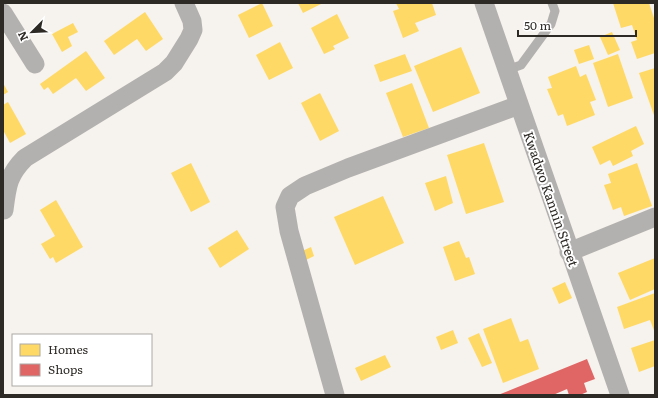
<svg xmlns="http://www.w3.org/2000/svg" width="658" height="398" font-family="Literata,serif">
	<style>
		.homes { fill: #ffd966 }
		.shops { fill: #e06666 }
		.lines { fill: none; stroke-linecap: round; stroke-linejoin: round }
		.lane { stroke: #b3b1af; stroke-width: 9 }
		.street { stroke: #b3b1af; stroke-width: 19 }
		.labels { text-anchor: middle; stroke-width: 4; stroke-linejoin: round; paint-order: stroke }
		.street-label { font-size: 13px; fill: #2d2a26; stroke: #fff }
	</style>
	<rect width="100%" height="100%" fill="#f6f2ed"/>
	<path class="homes" d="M262 3 273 26 249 38 238 15Z
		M298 3H323L303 13Z
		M396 3H432L436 15 415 23 419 31 403 38 393 11 399 9Z
		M613 3H649L655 21V53L637 59 631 42 637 40 632 25 621 28Z
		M145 12 163 39 146 51 137 39 114 55 104 41Z
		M337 14 349 38 333 46 335 49 324 54 311 28Z
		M73 23 78 32 68 37 72 46 62 52 52 34Z
		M612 32 620 50 608 55 600 37Z
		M280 42 293 68 269 80 256 55Z
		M589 45 594 59 579 64 574 50Z
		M461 47 480 93 433 112 414 66Z
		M86 51 105 78 86 91 76 78 53 94 48 87 44 90 40 84Z
		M405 54 412 71 380 82 374 65Z
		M618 54 633 98 608 107 593 63Z
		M576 66 580 77 586 74 596 100 590 102 595 115 567 126 563 114 558 116 547 89 552 88 548 77Z
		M655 68V118L639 73Z
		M3 83 8 92 3 95Z
		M412 83 429 128 403 137 386 93Z
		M320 93 339 131 320 141 301 103Z
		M8 102 26 134 10 143 3 130V105Z
		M636 126 644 144 631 151 633 156 613 166 610 160 600 165 592 147Z
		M484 143 504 202 466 214 447 155Z
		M191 163 210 202 191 212 171 173Z
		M637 163 652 206 624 216 621 207 613 210 604 185 611 183 608 174Z
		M446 176 453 203 435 211 425 183Z
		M383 196 404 243 355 265 334 217Z
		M56 200 83 247 56 263 53 257 50 259 41 244 55 236 40 210Z
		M237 230 249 249 220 268 208 248Z
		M459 241 466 258 469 257 475 274 455 281 443 247Z
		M311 247 314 256 304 261 300 252Z
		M655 258V289L630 300 618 273Z
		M565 282 572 298 559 304 552 288Z
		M655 293V333L650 320 624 329 617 307Z
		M511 318 520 342 528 339 539 369 503 383 483 329Z
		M453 330 458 343 441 350 436 337Z
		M479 333 492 363 482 367 468 338Z
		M655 340V366L639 372 631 348Z
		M385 355 391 367 361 381 355 368Z"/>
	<path class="shops" d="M587 359 595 379 584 383 587 392 580 395H569L567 389 553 395H498Z"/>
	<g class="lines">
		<path class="lane" d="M507 70 521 65 551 24 555 11 552 3"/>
		<path class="street" d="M484 3 620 395
			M3 13 35 64
			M4 210C7 186 8 175 25 158L165 72 174 63 189 39 193 30 192 21 184 3
			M569 252 655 217
			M335 395 289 231 285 207 290 196 305 186 348 168 519 105"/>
	</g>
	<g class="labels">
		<g class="street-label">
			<text transform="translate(551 199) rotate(71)" y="5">Kwadwo Kannin Street</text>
		</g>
	</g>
	<rect width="658" height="398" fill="none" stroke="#2d2a26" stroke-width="8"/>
	<rect x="12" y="334" width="140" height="52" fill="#ffffff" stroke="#abaaa8"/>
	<rect x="20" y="344" width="20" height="12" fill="#ffd966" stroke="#abaaa8"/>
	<text x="48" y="354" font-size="12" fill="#2d2a26">Homes</text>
	<rect x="20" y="364" width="20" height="12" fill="#e06666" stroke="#abaaa8"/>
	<text x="48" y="374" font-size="12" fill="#2d2a26">Shops</text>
	<g transform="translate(32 32) rotate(246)" stroke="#ffffff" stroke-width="3" paint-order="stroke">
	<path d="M0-3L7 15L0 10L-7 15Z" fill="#2d2a26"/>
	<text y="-6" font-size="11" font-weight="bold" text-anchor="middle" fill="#2d2a26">N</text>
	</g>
	<path d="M518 30v6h118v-6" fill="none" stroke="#2d2a26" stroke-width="2"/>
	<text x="524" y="30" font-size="12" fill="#2d2a26" stroke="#ffffff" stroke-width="3" paint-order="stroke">50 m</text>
</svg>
